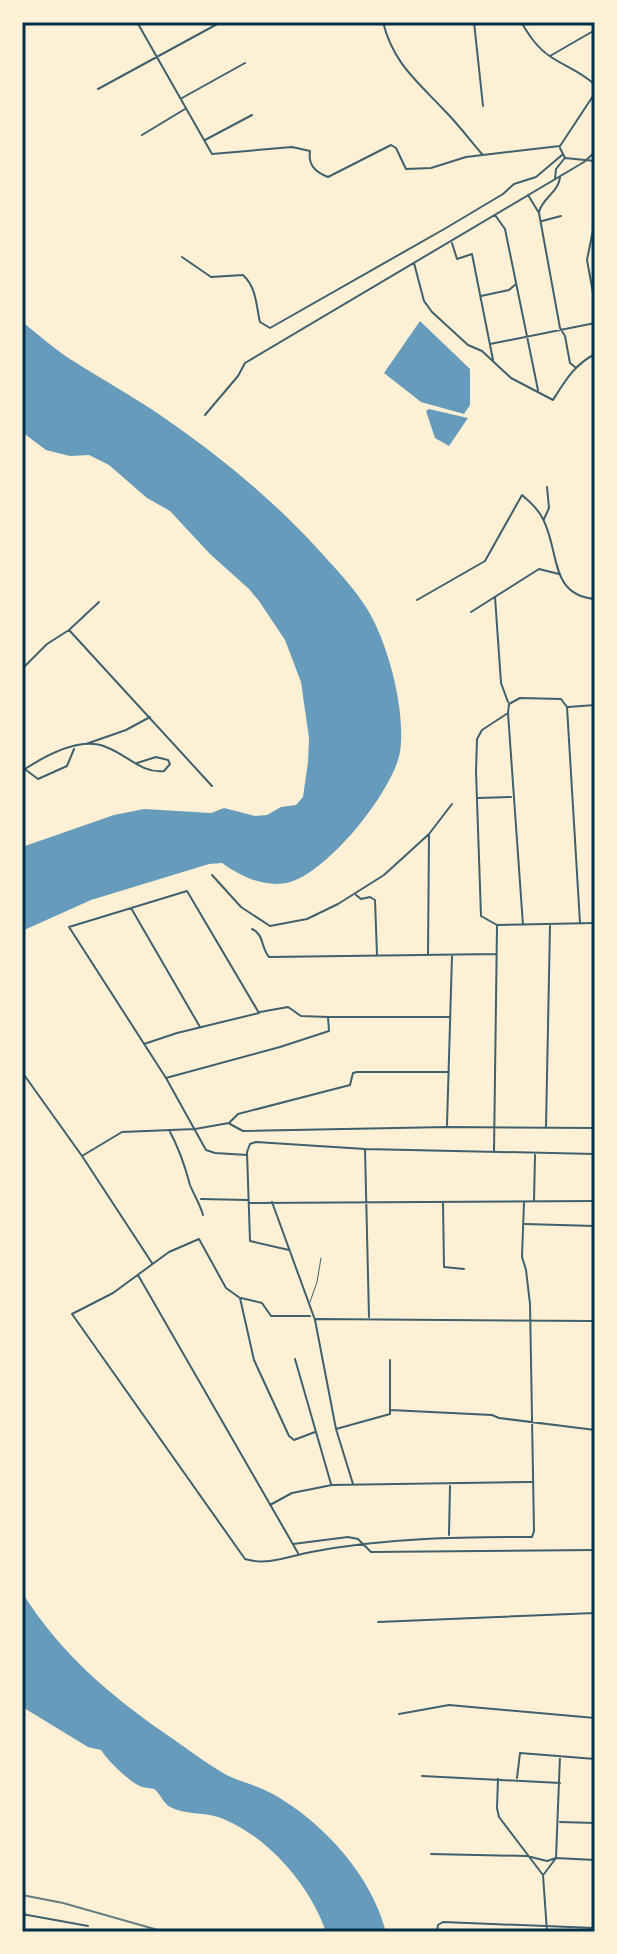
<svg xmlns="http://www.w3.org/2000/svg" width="617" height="1954" font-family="Mulish,sans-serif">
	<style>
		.water { fill: #669bbc }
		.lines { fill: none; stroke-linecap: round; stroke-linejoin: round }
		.service { stroke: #3f606c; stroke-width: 1 }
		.minor { stroke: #3f606c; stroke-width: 2 }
		.rail { stroke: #657d81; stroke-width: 2 }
		.neatline { fill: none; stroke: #003049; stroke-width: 3 }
	</style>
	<rect width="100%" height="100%" fill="#fdf0d5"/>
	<path class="water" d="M420 321 470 369V405L464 414 421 402 384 373Z
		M22 322C38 334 53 348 70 359 101 379 133 396 163 417 218 455 270 497 315 546 334 567 354 587 369 612 389 647 406 711 400 752 393 791 329 871 290 882 266 889 240 876 222 863L209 864 91 900 22 931V847L114 815 144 809 211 813 224 808 255 816 267 815 281 807 296 805 303 797 308 762 309 738 301 682 285 640 259 601 249 589 210 554 170 511 147 498 109 465 89 455 70 456 46 450 22 432Z
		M429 409 468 418 449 446 435 438 426 411Z
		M22 1592C60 1654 113 1698 173 1739 189 1750 206 1763 223 1773 239 1782 257 1785 273 1794 324 1823 371 1875 386 1932H326C310 1885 266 1834 218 1817 203 1812 185 1815 170 1807 162 1802 161 1794 154 1789 151 1788 145 1788 142 1787 129 1782 108 1761 101 1750L88 1747 24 1708 22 1706Z"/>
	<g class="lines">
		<path class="service" d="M310 1302 317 1282 321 1258"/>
		<path class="minor" d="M137 22 212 154 292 147 310 151C308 165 315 172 328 177L391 145 396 148 406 169 431 168 466 157 560 146 595 93
			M383 22C393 63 417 81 444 110 458 124 469 139 482 154
			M474 22 483 106
			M521 22C529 35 537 48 551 57 566 67 582 72 595 85
			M550 56 595 30
			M98 89 221 22
			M182 98 245 63
			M142 135 185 109
			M205 140 252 115
			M560 148 565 158 595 161
			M555 178 556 169 564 159
			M528 195 539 213 560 328 565 336 570 363 575 367
			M539 212C543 197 557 194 560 178
			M495 215 505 229 538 390
			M595 220 587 260 595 304
			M542 221 561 216
			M452 243 457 259 472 254 493 360
			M182 257 211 277 243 275C257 288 256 306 260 322L270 328 446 228 503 194 514 184 536 177 562 155
			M414 263 424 301 432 312 468 345 482 351 511 378 553 400C565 381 574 365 595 354
			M481 296 509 290 516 284
			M490 344 595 323
			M205 415 238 376 245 363 584 162 595 152
			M544 519 549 508 547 487
			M495 597 501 683 508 702
			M417 600 485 561 522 495C530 502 538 509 543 519 560 552 549 595 595 599
			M471 612 539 569 559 574
			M69 630 212 786
			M22 669 47 644 69 630 99 602
			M568 707 595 705
			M508 713 482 730 477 739 476 771 481 916 497 925 595 923
			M86 744 126 730 150 717
			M26 770 38 779 67 766 74 749
			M22 771C43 757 80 736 106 747 126 754 142 774 164 771L170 764 168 760 156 757 137 763
			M478 798 511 797
			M212 875 241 907 270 926 307 919 338 904 384 875 429 834 452 804
			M356 895 361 899 370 897 375 900 377 955
			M131 908 200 1027
			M523 925 508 713 509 704 520 698 561 699 567 707 580 923
			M252 929C264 934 261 948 269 957L496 954
			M428 955 429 835
			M328 1017H449
			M144 1044 177 1033 259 1013 187 891 69 927 166 1078 206 1150 215 1153 247 1155
			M22 1072 82 1156 152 1263
			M166 1078 280 1047 329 1031 328 1017 301 1016 288 1007 260 1012
			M230 1124 243 1131 447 1127 595 1128
			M447 1125 452 956
			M546 1127 550 926
			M169 1130C179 1148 185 1166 190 1185 194 1195 200 1204 203 1215
			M365 1149 369 1317
			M494 1152 497 926
			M82 1156 122 1132 195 1129 229 1123 238 1114 350 1085 353 1073 357 1072H449
			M201 1199 247 1200
			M534 1201 535 1155
			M272 1202 315 1320 336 1429 353 1484
			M249 1203 595 1201
			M443 1203 444 1267 464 1269
			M525 1224 595 1226
			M289 1250 250 1241 247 1152 250 1144 256 1142 365 1149 595 1154
			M138 1275 298 1553
			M241 1298 262 1303 271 1316H310
			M316 1319 595 1321
			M295 1359 331 1484
			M390 1410 492 1415 499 1418 595 1430
			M336 1429 390 1414V1360
			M315 1432 294 1440 289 1436 254 1360 240 1298 226 1288 199 1239 169 1252 113 1293 72 1314 245 1559C268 1566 289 1556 311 1552 384 1538 457 1537 532 1537L534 1531 530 1304 526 1270 522 1257 524 1202
			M270 1505 292 1493 332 1485 532 1482
			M449 1535 450 1486
			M293 1544 348 1537 358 1539 371 1552 595 1550
			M378 1622 595 1613
			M399 1714 449 1705 595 1718
			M422 1776 560 1783
			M517 1778 520 1753 595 1759
			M498 1779 497 1808 499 1817 543 1875 547 1932
			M560 1822 595 1823
			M431 1854 527 1856 547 1861 556 1858 595 1860
			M544 1874 556 1858 560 1756
			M22 1914 88 1926
			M22 1924 25 1914
			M437 1932 438 1925 443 1922 595 1928"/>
		<path class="rail" d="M22 1895 63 1903 165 1932"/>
	</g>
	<rect width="617" height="1954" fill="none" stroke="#fdf0d5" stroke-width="48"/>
	<rect x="24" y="24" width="569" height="1906" class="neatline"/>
</svg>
